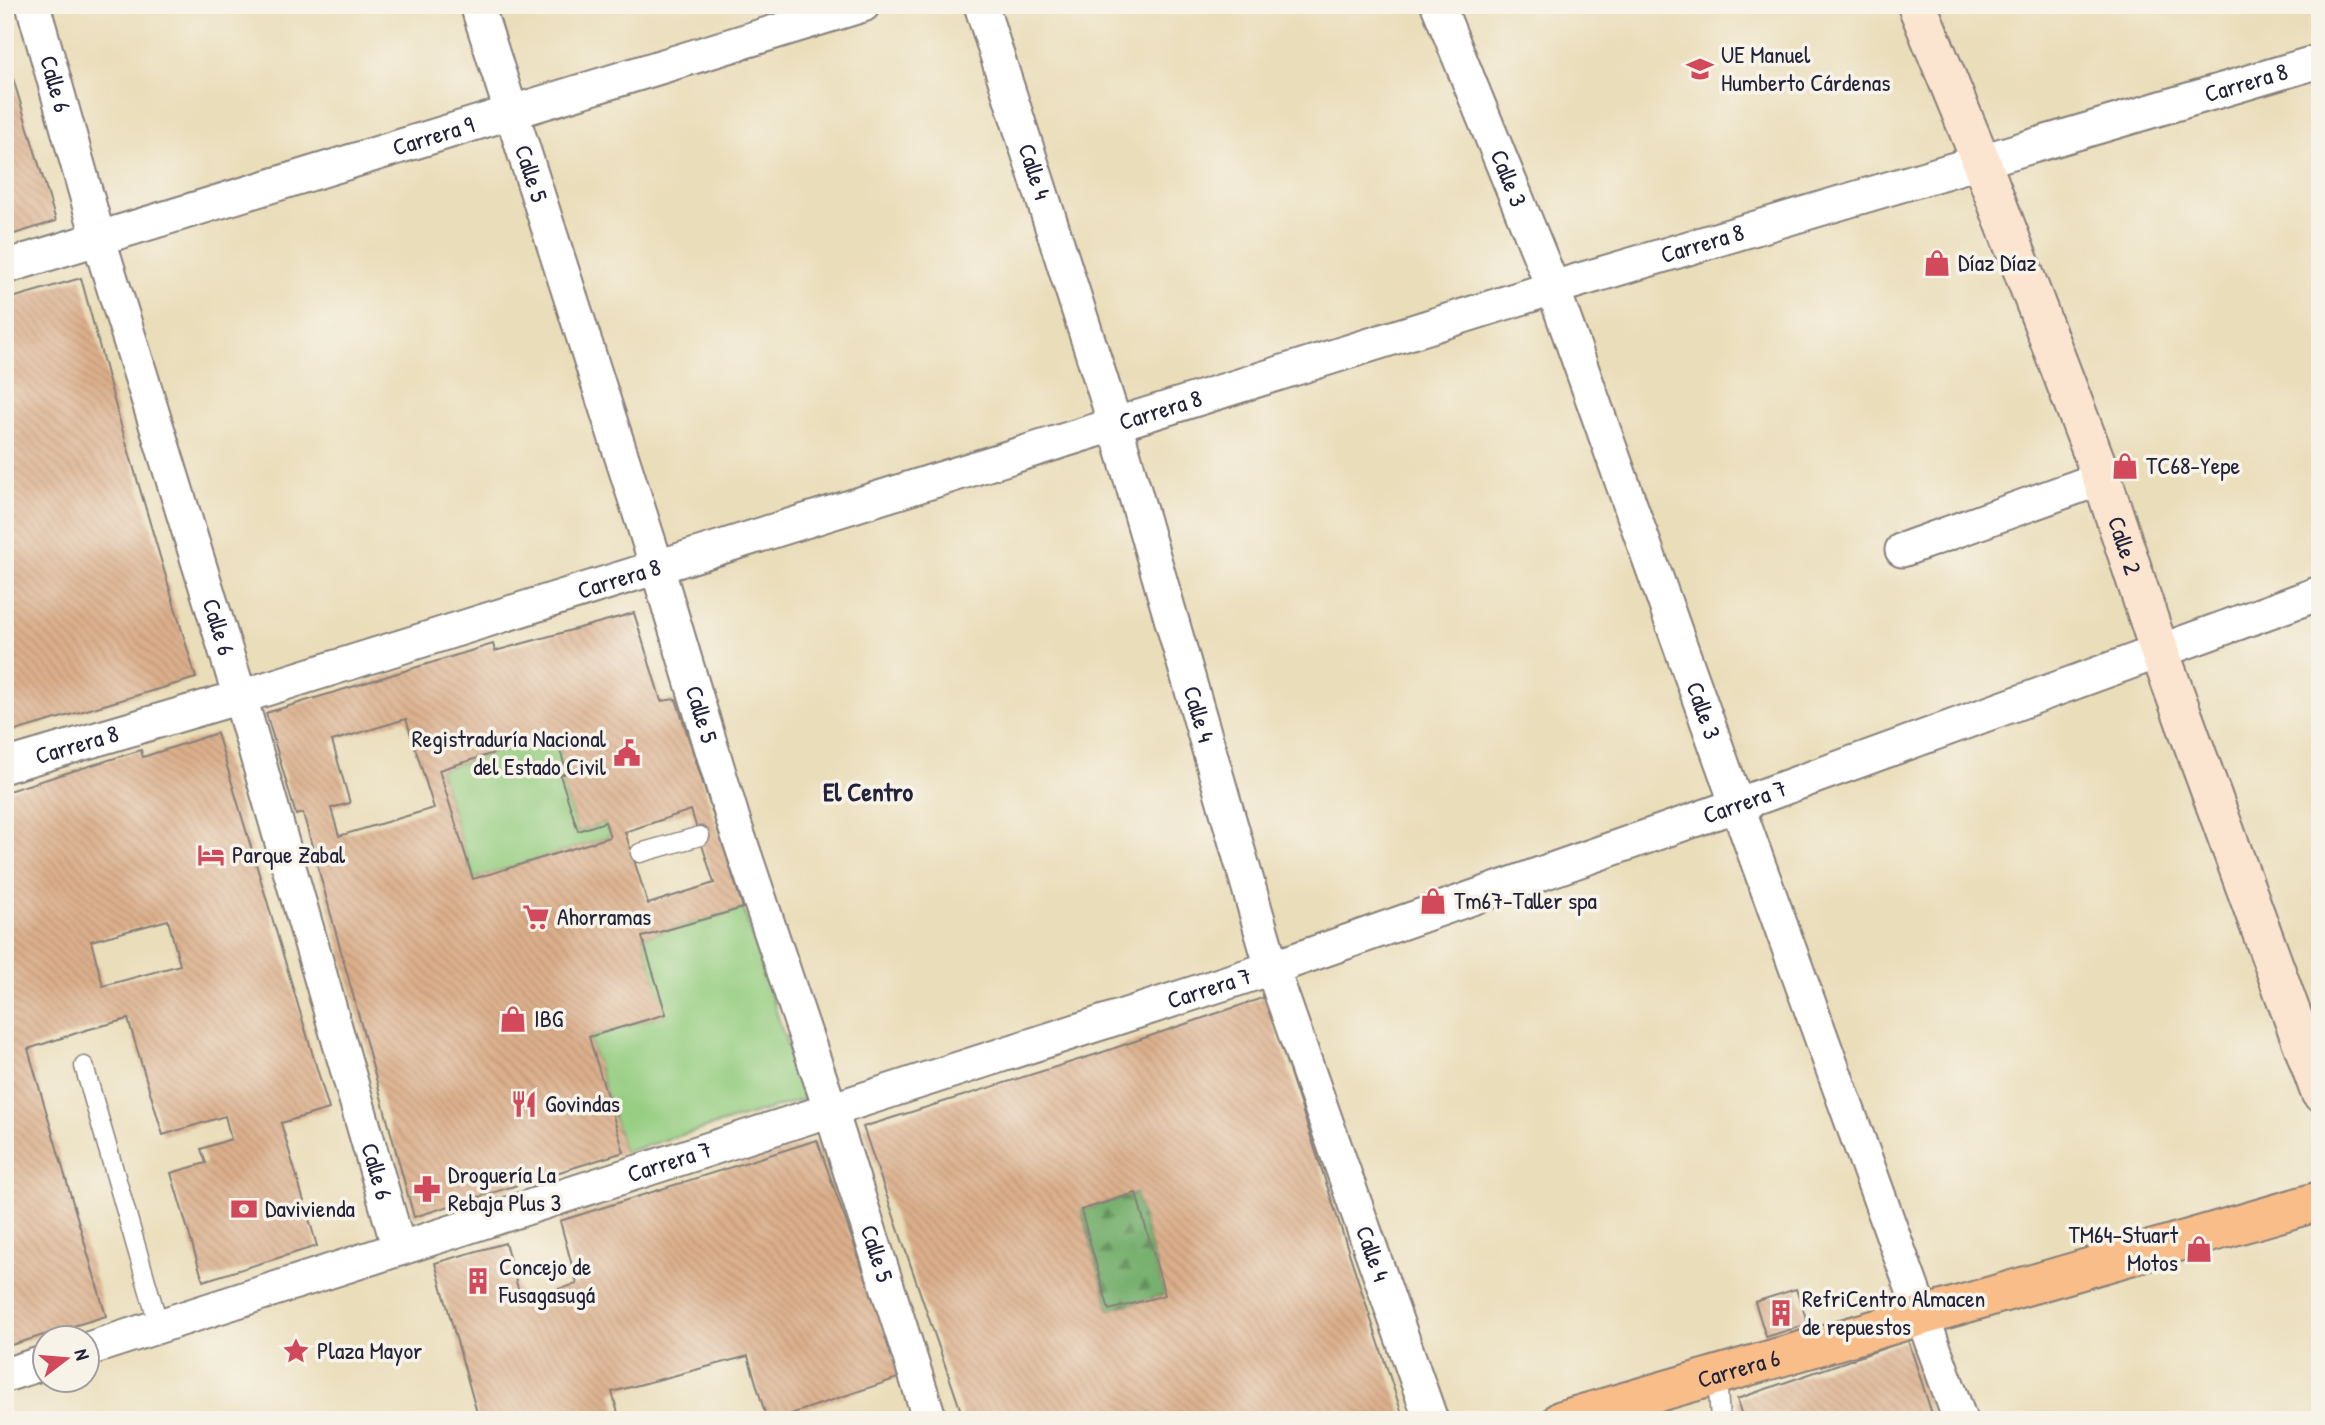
<svg xmlns="http://www.w3.org/2000/svg" width="2325" height="1425" font-family="'Patrick Hand',sans-serif">
	<style>
		.green { fill: #95cd81; stroke: #5c785e; stroke-width: 2 }
		.forest { fill: url(#forest-firs); stroke: #4d6955; stroke-width: 2 }
		.building { fill: url(#building-back-hatch); fill-rule: evenodd }
		.lines { fill: none; stroke-linecap: round; stroke-linejoin: round }
		.lane-casing { stroke: #86807a; stroke-width: 21 }
		.street-casing { stroke: #86807a; stroke-width: 37 }
		.secondary-casing { stroke: #86807a; stroke-width: 42 }
		.primary-casing { stroke: #86807a; stroke-width: 42 }
		.lane { stroke: #fff; stroke-width: 18 }
		.street { stroke: #fff; stroke-width: 33 }
		.secondary { stroke: #fce5d0; stroke-width: 38 }
		.primary { stroke: #f8bd89; stroke-width: 38 }
		.labels { text-anchor: middle; stroke-width: 7; stroke-linejoin: round; paint-order: stroke }
		.poi-label { font-size: 24px; fill: #22223b; stroke: #f7f3e8; text-anchor: start }
		.street-label { font-size: 24px; fill: #22223b; stroke: #f7f3e8 }
		.neighbourhood-label { font-size: 26px; font-weight: bold; fill: #22223b; stroke: #f7f3e8 }
	</style>
	<defs>
		<pattern id="forest-firs" width="22" height="20" patternUnits="userSpaceOnUse" patternTransform="scale(1.75)"><rect width="22" height="20" fill="#78b06f"/><path d="M5 1l3.5 6h-7zM16 11l3.5 6h-7z" fill="#628f5c"/></pattern>
		<pattern id="building-back-hatch" width="6" height="6" patternUnits="userSpaceOnUse" patternTransform="scale(1.75)"><rect width="6" height="6" fill="#dbaf8b"/><path d="M-1 5l2 2M0 0l6 6M5-1l2 2" fill="none" stroke="#bc9679"/></pattern>
	</defs>
	<rect width="100%" height="100%" fill="#f7f3e8"/>
	<filter id="ink" filterUnits="userSpaceOnUse"><feTurbulence type="fractalNoise" baseFrequency=".0143" numOctaves="2"/><feDisplacementMap in="SourceGraphic" scale="14" xChannelSelector="R" yChannelSelector="G"/><feConvolveMatrix kernelMatrix="1 2 1 2 8 2 1 2 1" color-interpolation-filters="sRGB"/></filter>
	<filter id="wash" filterUnits="userSpaceOnUse"><feTurbulence type="fractalNoise" baseFrequency=".00686" numOctaves="4" result="noise"/><feDisplacementMap in="SourceGraphic" scale="28" xChannelSelector="R" yChannelSelector="G"/><feGaussianBlur stdDeviation="1.57" result="paint"/><feColorMatrix in="noise" values="0 0 0 0 0 0 0 0 0 0 0 0 0 0 0 0 0 1.4 0 .05"/><feComposite in="paint" operator="in"/></filter>
	<g filter="url(#wash)">
		<rect width="100%" height="100%" fill="#eaddb9"/>
		<path class="green" d="M555 734 567 773 560 776 578 831 605 822 610 837 473 879 439 770Z
			M743 908 804 1099 624 1152 589 1037 665 1014 642 937Z"/>
		<path class="forest" d="M1136 1193 1165 1295 1109 1310 1081 1210Z"/>
		<g id="blocks">
			<path class="building" d="M5 52 56 221 5 237Z
				M81 278 118 415 196 678 5 734V300Z
				M634 613 661 701 676 699 743 908 642 937 666 1014 589 1037 624 1152 414 1217 303 813 296 815 266 713 493 644 495 651ZM406 719 434 808 339 836 331 808 350 803 332 741ZM555 734 567 773 560 775 578 831 605 822 610 837 473 879 439 770ZM691 810 714 883 648 904 625 832Z
				M217 733 329 1109 281 1123 317 1246 203 1281 171 1173 206 1163 201 1149 231 1139 225 1116 163 1135 128 1019 86 1030 28 1049 106 1316 5 1347V792L141 750 143 757ZM168 920 180 965 103 986 91 941Z
				M1265 997 1404 1420H964L863 1127 1094 1055ZM1136 1193 1165 1295 1109 1310 1081 1210Z
				M817 1140 901 1377 773 1420H767L748 1356 612 1392 620 1420H479L435 1263 505 1243 521 1299 577 1284 560 1221Z
				M1796 1289 1808 1324 1766 1337 1755 1302Z
				M1908 1340 1934 1420H1743L1737 1399Z"/>
		</g>
	</g>
	<g filter="url(#ink)">
		<use href="#blocks" fill-opacity="0" stroke="#86807a" stroke-width="2"/>
		<g class="lines">
			<defs>
				<path id="lane" d="M640 853 700 836
					M84 1066 159 1326
					M1717 1375 1720 1420"/>
				<g id="street">
					<path id="s1" d="M33 5 99 240 240 697 399 1249"/>
					<path id="s2" d="M477 5 657 567 735 826 831 1111 930 1420"/>
					<path id="s3" d="M981 5 1115 424 1272 968 1431 1420"/>
					<path id="s4" d="M1438 5 1553 288 1737 805 1960 1420"/>
					<path id="s5" d="M5 267 863 5"/>
					<path d="M1902 550 2102 478"/>
					<path id="s6" d="M5 766 240 697 1553 288 2320 61"/>
					<path id="s7" d="M88 1349 1272 968 1737 805 2320 593"/>
					<path d="M5 1375 46 1362"/>
				</g>
				<g id="secondary">
					<path id="s8" d="M1917 5 1981 161 2102 478 2160 653 2320 1092"/>
				</g>
				<g id="primary">
					<path id="s9" d="M1562 1420 2320 1201"/>
				</g>
			</defs>
			<use href="#lane" class="lane-casing"/>
			<use href="#street" class="street-casing"/>
			<use href="#secondary" class="secondary-casing"/>
			<use href="#primary" class="primary-casing"/>
			<use href="#lane" class="lane"/>
			<use href="#street" class="street"/>
			<use href="#secondary" class="secondary"/>
			<use href="#primary" class="primary"/>
		</g>
	</g>
	<defs>
		<symbol id="school-bare" viewBox="-9 -9 18 18"><path d="M0-5L7-2L0 1L-7-2ZM-4 1L0 2.5L4 1V4Q0 6-4 4Z" fill="#d1495b" stroke="#f7f3e8" stroke-width="2.5" paint-order="stroke"/></symbol>
		<symbol id="shop-bare" viewBox="-9 -9 18 18"><path d="M-5-2.5h2.3a2.7 3.5 0 0 1 5.4 0H5L5.5 6h-11ZM-1.5-2.5h3a1.5 2.3 0 0 0-3 0Z" fill="#d1495b" stroke="#f7f3e8" stroke-width="2.5" paint-order="stroke"/></symbol>
		<symbol id="civic-bare" viewBox="-9 -9 18 18"><path d="M-.6-6.5H3V-4.5H.6V-3L4-1V1h2V6H-6V1h2V-1L-.6-3ZM-1.2 2.5V6h2.4V2.5Z" fill="#d1495b" stroke="#f7f3e8" stroke-width="2.5" paint-order="stroke"/></symbol>
		<symbol id="hotel-bare" viewBox="-9 -9 18 18"><path d="M-6-4.5h1.5V1H6V5H4.5V3h-9V5H-6ZM-4 0a1.8 1.8 0 1 1 3.6 0ZM.5 0V-2.5h3Q6-2.5 6 0Z" fill="#d1495b" stroke="#f7f3e8" stroke-width="2.5" paint-order="stroke"/></symbol>
		<symbol id="supermarket-bare" viewBox="-9 -9 18 18"><path d="M-6-5.5h2.5l.6 2H6L4.5 2H-2.5L-4.4-4H-6ZM-1.5 3.2a1.3 1.3 0 1 0 .1 0ZM3 3.2a1.3 1.3 0 1 0 .1 0Z" fill="#d1495b" stroke="#f7f3e8" stroke-width="2.5" paint-order="stroke"/></symbol>
		<symbol id="restaurant-bare" viewBox="-9 -9 18 18"><path d="M-5-6h1v4h1v-4h1v4h1v-4h1v5L-1.5 .5V6h-2V.5L-5-1ZM5-6V6H3V1.5H1.5Q1.5-4 5-6Z" fill="#d1495b" stroke="#f7f3e8" stroke-width="2.5" paint-order="stroke"/></symbol>
		<symbol id="pharmacy-bare" viewBox="-9 -9 18 18"><path d="M-2-6h4v4h4v4h-4v4h-4v-4h-4v-4h4Z" fill="#d1495b" stroke="#f7f3e8" stroke-width="2.5" paint-order="stroke"/></symbol>
		<symbol id="bank-bare" viewBox="-9 -9 18 18"><path d="M-6-4H6V4H-6ZM0-2.3a2.3 2.3 0 1 0 0 4.6a2.3 2.3 0 1 0 0-4.6Z" fill="#d1495b" stroke="#f7f3e8" stroke-width="2.5" paint-order="stroke"/></symbol>
		<symbol id="building-bare" viewBox="-9 -9 18 18"><path d="M-4-6H4V6H1V3H-1V6H-4ZM-2.5-4.3h1.7v1.8h-1.7ZM.8-4.3h1.7v1.8H.8ZM-2.5-1h1.7V.8h-1.7ZM.8-1h1.7V.8H.8Z" fill="#d1495b" stroke="#f7f3e8" stroke-width="2.5" paint-order="stroke"/></symbol>
		<symbol id="sight-bare" viewBox="-9 -9 18 18"><path d="M0-6L1.8-2.2L6-1.7L2.9 1.2L3.7 5.4L0 3.3L-3.7 5.4L-2.9 1.2L-6-1.7L-1.8-2.2Z" fill="#d1495b" stroke="#f7f3e8" stroke-width="2.5" paint-order="stroke"/></symbol>
	</defs>
	<g fill-rule="evenodd">
		<use href="#school-bare" x="1681" y="50" width="38" height="38"/>
		<use href="#shop-bare" x="1918" y="244" width="38" height="38"/>
		<use href="#shop-bare" x="2106" y="447" width="38" height="38"/>
		<use href="#civic-bare" x="608" y="734" width="38" height="38"/>
		<use href="#hotel-bare" x="192" y="836" width="38" height="38"/>
		<use href="#shop-bare" x="1414" y="882" width="38" height="38"/>
		<use href="#supermarket-bare" x="517" y="898" width="38" height="38"/>
		<use href="#shop-bare" x="494" y="1000" width="38" height="38"/>
		<use href="#restaurant-bare" x="505" y="1085" width="38" height="38"/>
		<use href="#pharmacy-bare" x="408" y="1170" width="38" height="38"/>
		<use href="#bank-bare" x="225" y="1190" width="38" height="38"/>
		<use href="#shop-bare" x="2180" y="1230" width="38" height="38"/>
		<use href="#building-bare" x="459" y="1262" width="38" height="38"/>
		<use href="#building-bare" x="1762" y="1294" width="38" height="38"/>
		<use href="#sight-bare" x="277" y="1332" width="38" height="38"/>
	</g>
	<g class="labels">
		<g class="poi-label">
			<text x="1721" y="63">UE Manuel<tspan x="1721" dy="28">Humberto Cárdenas</tspan></text>
			<text x="1958" y="271">Díaz Díaz</text>
			<text x="2146" y="474">TC68-Yepe</text>
			<text x="606" y="747" text-anchor="end">Registraduría Nacional<tspan x="606" dy="28">del Estado Civil</tspan></text>
			<text x="232" y="863">Parque Zabal</text>
			<text x="1454" y="909">Tm67-Taller spa</text>
			<text x="557" y="925">Ahorramas</text>
			<text x="534" y="1027">IBG</text>
			<text x="545" y="1112">Govindas</text>
			<text x="448" y="1183">Droguería La<tspan x="448" dy="28">Rebaja Plus 3</tspan></text>
			<text x="265" y="1217">Davivienda</text>
			<text x="2178" y="1243" text-anchor="end">TM64-Stuart<tspan x="2178" dy="28">Motos</tspan></text>
			<text x="499" y="1275">Concejo de<tspan x="499" dy="28">Fusagasugá</tspan></text>
			<text x="1802" y="1307">RefriCentro Almacen<tspan x="1802" dy="28">de repuestos</tspan></text>
			<text x="317" y="1359">Plaza Mayor</text>
		</g>
		<g class="street-label">
			<text dy="8" stroke="none"><textPath href="#s1" startOffset="82">Calle 6</textPath></text>
			<text dy="8" stroke="none"><textPath href="#s6" startOffset="2343">Carrera 8</textPath></text>
			<text dy="8" stroke="none"><textPath href="#s5" startOffset="448">Carrera 9</textPath></text>
			<text dy="8" stroke="none"><textPath href="#s3" startOffset="175">Calle 4</textPath></text>
			<text dy="8" stroke="none"><textPath href="#s2" startOffset="177">Calle 5</textPath></text>
			<text dy="8" stroke="none"><textPath href="#s4" startOffset="187">Calle 3</textPath></text>
			<text dy="8" stroke="none"><textPath href="#s6" startOffset="1776">Carrera 8</textPath></text>
			<text dy="8" stroke="none"><textPath href="#s6" startOffset="1209">Carrera 8</textPath></text>
			<text dy="8" stroke="none"><textPath href="#s8" startOffset="579">Calle 2</textPath></text>
			<text dy="8" stroke="none"><textPath href="#s6" startOffset="642">Carrera 8</textPath></text>
			<text dy="8" stroke="none"><textPath href="#s1" startOffset="649">Calle 6</textPath></text>
			<text dy="8" stroke="none"><textPath href="#s4" startOffset="754">Calle 3</textPath></text>
			<text dy="8" stroke="none"><textPath href="#s2" startOffset="744">Calle 5</textPath></text>
			<text dy="8" stroke="none"><textPath href="#s3" startOffset="742">Calle 4</textPath></text>
			<text dy="8" stroke="none"><textPath href="#s6" startOffset="75">Carrera 8</textPath></text>
			<text dy="8" stroke="none"><textPath href="#s7" startOffset="1745">Carrera 7</textPath></text>
			<text dy="8" stroke="none"><textPath href="#s7" startOffset="1178">Carrera 7</textPath></text>
			<text dy="8" stroke="none"><textPath href="#s7" startOffset="611">Carrera 7</textPath></text>
			<text dy="8" stroke="none"><textPath href="#s1" startOffset="1216">Calle 6</textPath></text>
			<text dy="8" stroke="none"><textPath href="#s2" startOffset="1311">Calle 5</textPath></text>
			<text dy="8" stroke="none"><textPath href="#s3" startOffset="1309">Calle 4</textPath></text>
			<text dy="8" stroke="none"><textPath href="#s9" startOffset="184">Carrera 6</textPath></text>
		</g>
		<g class="neighbourhood-label">
			<text x="868" y="801">El Centro</text>
		</g>
	</g>
	<rect width="2325" height="1425" fill="none" stroke="#f7f3e8" stroke-width="28"/>
	<g transform="translate(66 1359) rotate(74)"><circle r="33" fill="#f7f3e8" stroke="#a29fa3" stroke-width="2"/>
	<path d="M0-5L12 26L0 18L-12 26Z" fill="#d1495b"/>
	<text y="-10" font-size="19" font-weight="bold" text-anchor="middle" fill="#22223b">N</text>
	</g>
</svg>
